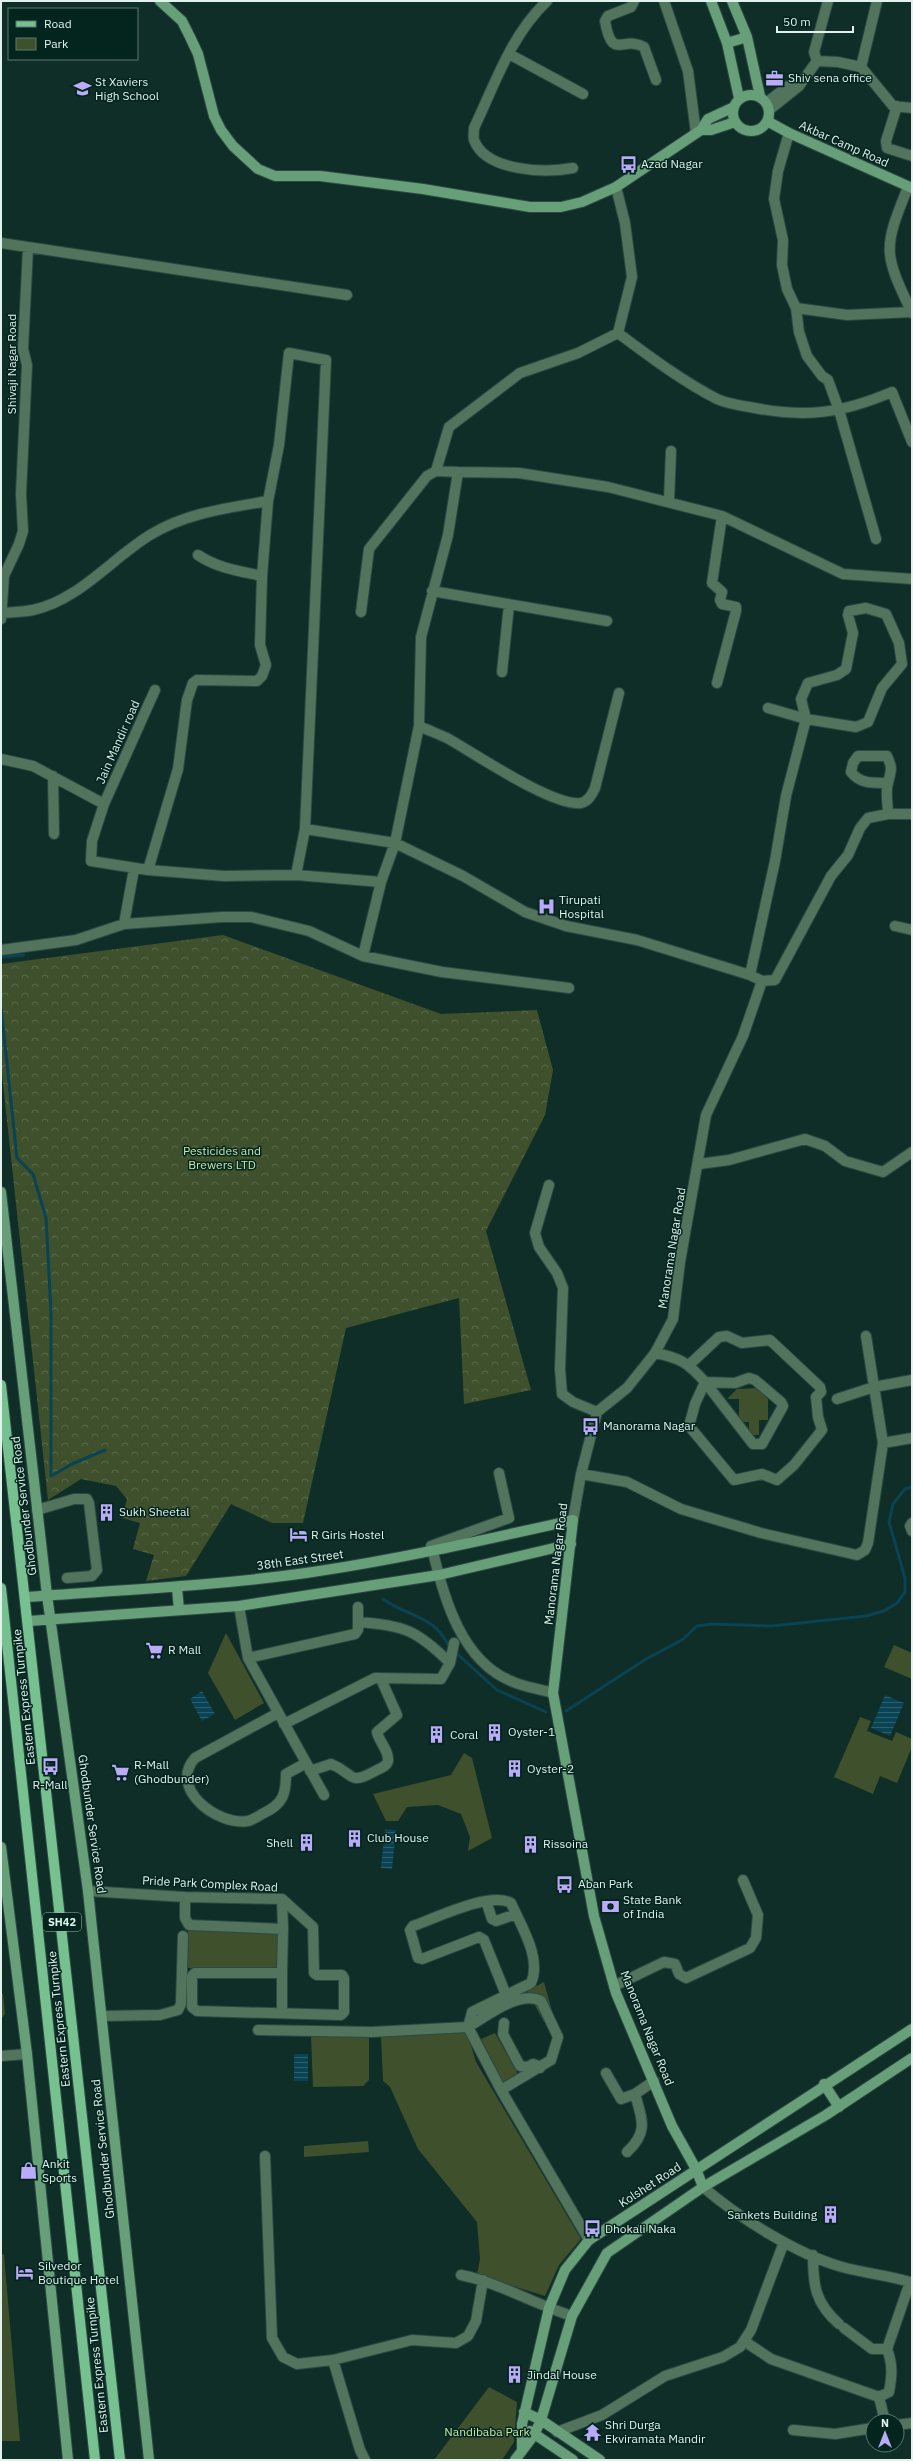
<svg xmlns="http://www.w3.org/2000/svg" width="913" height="2461" font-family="'IBM Plex Sans',sans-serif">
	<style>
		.green { fill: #3f502d }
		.forest { fill: url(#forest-crowns) }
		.water { fill: url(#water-rules) }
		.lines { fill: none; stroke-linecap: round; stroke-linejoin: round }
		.stream { stroke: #0a4353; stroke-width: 3 }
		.street-casing { stroke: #2c4944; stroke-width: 12 }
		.secondary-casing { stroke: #2c4944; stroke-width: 12 }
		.primary-casing { stroke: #2c4944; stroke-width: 12 }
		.street { stroke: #52745c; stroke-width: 10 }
		.secondary { stroke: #679f79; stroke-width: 10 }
		.primary { stroke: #77c08f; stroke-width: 10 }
		.labels { text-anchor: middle; stroke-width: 3; stroke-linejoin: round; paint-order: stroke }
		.shield { fill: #04251e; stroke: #9fb4af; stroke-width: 1 }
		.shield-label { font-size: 11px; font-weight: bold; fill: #e1f2ed }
		.poi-label { font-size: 12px; fill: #e1f2ed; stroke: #04251e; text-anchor: start }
		.street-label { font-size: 12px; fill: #e1f2ed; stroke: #04251e }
		.park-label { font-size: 12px; fill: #c8e9aa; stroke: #04251e }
	</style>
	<defs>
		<pattern id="forest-crowns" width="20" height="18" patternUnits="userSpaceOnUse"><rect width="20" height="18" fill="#3f502d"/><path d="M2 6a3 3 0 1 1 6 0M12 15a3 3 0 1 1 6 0" fill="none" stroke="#5a6a4c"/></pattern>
		<pattern id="water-rules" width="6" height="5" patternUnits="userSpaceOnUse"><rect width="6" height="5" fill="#0a4353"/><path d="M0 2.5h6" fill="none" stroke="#2d5f6c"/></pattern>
	</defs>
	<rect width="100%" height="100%" fill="#0f2e28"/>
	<path class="green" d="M759 1388 768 1399V1420H759V1435H749V1422H739V1399H727L737 1389Z
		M226 1633 264 1703 235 1720 208 1673Z
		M894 1645 912 1653V1679L884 1667Z
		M860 1717 871 1721 867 1731 892 1741 896 1732 912 1739V1747L897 1783 880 1776 873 1794 834 1777Z
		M464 1753 472 1758 492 1838 468 1851 470 1837 461 1814 438 1805 407 1807 398 1821H386L373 1794 451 1775Z
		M188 1930 282 1932 281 1971 187 1968Z
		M544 1982 555 2022 550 2024 544 2022 527 1991Z
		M1 1994H3L5 2014 1 2019Z
		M467 2032 476 2062 581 2239 559 2265 545 2296 477 2275 480 2259 477 2222 418 2149 390 2087 383 2081 381 2037Z
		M495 2033 518 2074 502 2083 481 2039Z
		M311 2036 369 2037V2080L363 2086 313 2087Z
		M368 2141 369 2152 304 2157V2146Z
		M1 2253 4 2255 20 2441H1Z
		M489 2387 517 2402 514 2442 502 2460H434Z"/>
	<path class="forest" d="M223 935 441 1014 537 1010 553 1070 545 1115 486 1231 531 1390 464 1404 459 1298 346 1328 303 1523H272L231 1504 186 1576 146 1581 154 1555 133 1549 140 1523 122 1518 127 1499 116 1486 81 1479 48 1500 1 1065V964Z"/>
	<path class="water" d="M202 1691 215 1714 202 1721 190 1699Z
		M885 1695 904 1703 890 1736 871 1728Z
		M385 1829 396 1830 392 1869 381 1868Z
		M294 2054H308V2081H294Z"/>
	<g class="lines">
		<path class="stream" d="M1 957 24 955
			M1 1008 17 1158 33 1174 46 1218 51 1312V1476L72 1464 105 1450
			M383 1599C400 1612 422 1615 437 1629 442 1634 446 1641 450 1647
			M454 1651 497 1690 546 1712
			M566 1711 646 1659 682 1640 697 1626 712 1624 772 1626 866 1616 884 1611 897 1603 905 1592V1578L889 1522 893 1504 905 1489 912 1487"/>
		<defs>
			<path id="street" d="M547 1C511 35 495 84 474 128 474 132 473 137 474 140 486 172 546 173 573 168
				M634 1 631 7 608 16 605 21C612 62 623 35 644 47L656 80
				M664 1 688 71 696 133
				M509 54 583 94
				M817 61 814 52 828 1
				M861 67 877 1
				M766 103 788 86
				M897 106 886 141 887 148 912 156
				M769 110 799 86 817 61 838 62 861 67 893 106 912 108
				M789 133 778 171 774 199 783 240 782 265 787 289 796 308 799 332 807 356 822 376 828 380 839 410 876 539
				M616 187 625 223 632 277 618 333C649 356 682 381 717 399 728 404 743 406 755 408 808 418 842 413 892 392L912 442
				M908 187C883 249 883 252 912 313
				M1 243 347 295
				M796 308 847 315 912 312
				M458 472 436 471 449 427 520 373 578 353 618 333
				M669 501 671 451
				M198 555C217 568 239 571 262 576
				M432 591 607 621
				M361 612 369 549 427 476 436 471
				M2 613C12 612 23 612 33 610 79 600 111 559 150 535 186 513 227 508 268 501
				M1 619 4 576 19 544 23 531 21 494 27 365 23 349 28 248
				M502 672 509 605
				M717 683 736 611V607L722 604 720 600 722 592 712 583 722 516
				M768 708 806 719
				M419 726C428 730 438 734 447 738 474 753 553 807 581 803 589 801 592 794 595 788L619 693
				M1 759 33 766 104 804 92 841 91 861 148 870 224 876 296 875 381 882
				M53 776 54 834
				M887 783C873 783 860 784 851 772L853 763 858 756H887C893 769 891 770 888 783 885 791 888 805 888 814
				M104 804 155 690
				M305 829 395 843 463 876 525 912 566 926 637 940 750 975 762 981 775 980 831 876 848 855 860 828 868 818 888 814H912
				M148 870 178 769 187 700 193 683 197 680 257 681 262 676 266 665 260 645 262 576 268 501 279 445 289 353 326 360 305 829 296 875
				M124 924 134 869
				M895 926 912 930
				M1 950 76 940 124 924 222 917H251L309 931 363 956 442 972 569 988
				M363 956 381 882 395 843 419 726 421 637 448 535 458 472 519 473 608 487 722 516 843 574 912 579
				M750 975 775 861 786 796 806 719 856 727 868 722 882 688 902 664 899 643 886 614 866 608 849 611 848 615 853 633 846 669 837 675 808 683 801 699 806 719
				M699 1164 729 1160 805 1139 825 1146 845 1161 883 1172 912 1152
				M549 1185 535 1233 539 1247 557 1273 563 1288 560 1369 562 1394 573 1402 597 1412
				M866 1336 883 1443
				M655 1353C681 1358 688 1363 705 1382L735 1383 749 1378 755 1380 781 1402 783 1406 762 1444H753L705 1382
				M689 1365 719 1337 727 1336 742 1343 770 1340 820 1387 821 1392 816 1397 818 1417 822 1430 794 1465 777 1480 762 1474 734 1480 689 1426 695 1404 705 1382
				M837 1399 874 1387 912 1380
				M581 1474 627 1482 681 1509 761 1533 857 1555 865 1550 868 1543 883 1443 912 1438
				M37 1510 74 1499H87L89 1503 97 1570 92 1576 67 1578
				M573 1520 581 1474 597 1412 627 1388 655 1353 673 1319 680 1262 706 1115 743 1036 762 981
				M912 1523 910 1526 912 1531
				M431 1546 509 1518 499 1473
				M433 1552C444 1599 462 1661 511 1681 524 1687 539 1689 553 1693
				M239 1606 248 1658 324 1795
				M358 1622C403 1625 417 1630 450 1663
				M248 1658 355 1634 358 1630V1607
				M278 1713 195 1758C168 1788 217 1826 248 1821 253 1820 260 1815 264 1813 283 1804 286 1794 286 1774L306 1763
				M284 1724 375 1678 441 1679 450 1663 454 1643
				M310 1771 331 1764C355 1773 347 1787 377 1770 381 1768 387 1766 388 1761 389 1750 379 1742 377 1732L397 1715 381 1679
				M88 1891 185 1897 282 1899 313 1927 314 1973 317 1975H342L344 1978V2012L341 2015 197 2011 192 2007V1976L195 1973H282V2012
				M185 1897V1918L189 1925 283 1929 282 1973
				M282 1899 283 1929
				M486 1901 492 1919 496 1921 516 1914
				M614 1986 664 1962 675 1964 679 1974 686 1978 750 1948 756 1938 758 1915 743 1880
				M102 2016 160 2015 178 2010 181 2004 183 1936
				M504 2023 503 2034 520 2066 528 2067 533 2064 539 2066 540 2068
				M468 2027 472 2012 531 1983C542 1958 521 1926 511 1903 490 1891 436 1918 413 1926L410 1930 418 1958 422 1959 479 1937 484 1940 506 1995
				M468 2027C487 2016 519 1990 541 2001L558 2037 551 2060 501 2090
				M258 2030 372 2032 468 2027 501 2090 589 2240
				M1 2056 27 2054
				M606 2073 621 2099 635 2094C642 2119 649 2132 627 2152
				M635 2094 654 2081
				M265 2156 272 2338 283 2357 297 2364 333 2360 412 2340 456 2343 468 2336 476 2321 483 2280
				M703 2187C738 2217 796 2254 842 2267 864 2273 887 2275 910 2282L887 2349
				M813 2255C813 2285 815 2303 839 2324
				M461 2275C500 2283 534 2304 572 2316
				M844 2328 872 2349H887
				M744 2341 771 2359 879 2397 885 2421
				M333 2360 360 2450 365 2460
				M879 2397 889 2392C892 2376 893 2365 887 2349
				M897 2425 912 2423
				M793 2430 835 2434 873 2428
				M557 2432 602 2415 665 2376 723 2357 740 2347 751 2330 784 2242"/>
			<path id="secondary" d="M160 1 182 21 190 37 198 54 214 116 221 130 233 146 258 169 275 176H320L423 189 530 207H561L582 202 616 187 701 130 708 119 734 107
				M711 1 727 43 739 98
				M732 1 747 37 760 96
				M727 43 747 37
				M733 113a18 18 0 1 1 36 0a18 18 0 1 1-36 0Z
				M767 121 789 133 912 188
				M701 130H711L735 122
				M1 1192 47 1595 88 1891 149 2460
				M177 1588 179 1610
				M25 1597C119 1590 213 1586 306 1573 396 1560 484 1540 573 1520L553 1693 594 1916 616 1993 672 2126 696 2169 703 2187
				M29 1621 239 1606 439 1575 571 1544
				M1 1847 27 2054 68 2460
				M824 2084 839 2107
				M524 2412 541 2420 600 2460
				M530 2431 573 2460
				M522 2449V2424L549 2308 565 2270 589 2240 912 2029
				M515 2460 534 2435 541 2420 572 2316 607 2253 703 2187 826 2115 912 2058"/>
			<path id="primary" d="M1 1385 120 2460
				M1 1588 95 2460"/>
		</defs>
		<use href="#street" class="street-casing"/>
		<use href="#secondary" class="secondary-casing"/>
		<use href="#primary" class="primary-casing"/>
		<use href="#street" class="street"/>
		<use href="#secondary" class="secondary"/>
		<use href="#primary" class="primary"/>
	</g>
	<defs>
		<symbol id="office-bare" viewBox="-9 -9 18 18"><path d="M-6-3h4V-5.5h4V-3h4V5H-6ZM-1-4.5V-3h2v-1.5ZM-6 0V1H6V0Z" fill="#b9abf7" stroke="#04251e" stroke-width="2.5" paint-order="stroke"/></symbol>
		<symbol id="school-bare" viewBox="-9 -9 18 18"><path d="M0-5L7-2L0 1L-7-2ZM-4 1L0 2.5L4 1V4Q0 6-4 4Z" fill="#b9abf7" stroke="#04251e" stroke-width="2.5" paint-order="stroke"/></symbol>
		<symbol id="bus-bare" viewBox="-9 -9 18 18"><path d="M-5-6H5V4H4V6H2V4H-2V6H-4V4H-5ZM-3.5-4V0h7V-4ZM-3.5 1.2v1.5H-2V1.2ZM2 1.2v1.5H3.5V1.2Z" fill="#b9abf7" stroke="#04251e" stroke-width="2.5" paint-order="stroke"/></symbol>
		<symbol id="hospital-bare" viewBox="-9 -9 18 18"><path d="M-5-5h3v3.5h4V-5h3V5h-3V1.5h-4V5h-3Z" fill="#b9abf7" stroke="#04251e" stroke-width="2.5" paint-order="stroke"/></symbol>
		<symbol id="building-bare" viewBox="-9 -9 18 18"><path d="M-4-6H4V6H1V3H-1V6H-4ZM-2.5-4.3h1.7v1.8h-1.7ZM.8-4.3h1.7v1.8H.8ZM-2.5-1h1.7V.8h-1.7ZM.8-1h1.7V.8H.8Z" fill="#b9abf7" stroke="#04251e" stroke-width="2.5" paint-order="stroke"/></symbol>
		<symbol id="hotel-bare" viewBox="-9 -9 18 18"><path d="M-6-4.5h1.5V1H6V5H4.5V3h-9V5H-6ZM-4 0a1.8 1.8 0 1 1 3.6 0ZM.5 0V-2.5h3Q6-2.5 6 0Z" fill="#b9abf7" stroke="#04251e" stroke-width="2.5" paint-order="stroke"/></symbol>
		<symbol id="supermarket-bare" viewBox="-9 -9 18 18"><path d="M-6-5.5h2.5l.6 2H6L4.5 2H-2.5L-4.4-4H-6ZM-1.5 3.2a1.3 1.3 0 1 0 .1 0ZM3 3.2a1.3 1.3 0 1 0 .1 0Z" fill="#b9abf7" stroke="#04251e" stroke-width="2.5" paint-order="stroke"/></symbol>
		<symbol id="bank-bare" viewBox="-9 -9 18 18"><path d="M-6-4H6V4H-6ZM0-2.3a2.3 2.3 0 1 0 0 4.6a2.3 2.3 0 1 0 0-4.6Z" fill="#b9abf7" stroke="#04251e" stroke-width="2.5" paint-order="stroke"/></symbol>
		<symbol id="shop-bare" viewBox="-9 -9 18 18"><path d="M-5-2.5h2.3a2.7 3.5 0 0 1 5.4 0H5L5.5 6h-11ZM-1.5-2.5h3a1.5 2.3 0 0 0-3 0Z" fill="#b9abf7" stroke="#04251e" stroke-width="2.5" paint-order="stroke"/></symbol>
		<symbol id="temple-bare" viewBox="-9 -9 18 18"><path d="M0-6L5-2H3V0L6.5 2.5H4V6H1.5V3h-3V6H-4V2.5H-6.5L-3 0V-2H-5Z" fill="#b9abf7" stroke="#04251e" stroke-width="2.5" paint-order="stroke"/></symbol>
	</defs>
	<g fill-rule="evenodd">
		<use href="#office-bare" x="762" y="66" width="25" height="25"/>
		<use href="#school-bare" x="70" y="76" width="25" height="25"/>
		<use href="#bus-bare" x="616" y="152" width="25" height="25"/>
		<use href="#hospital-bare" x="534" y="894" width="25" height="25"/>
		<use href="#bus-bare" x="578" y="1414" width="25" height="25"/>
		<use href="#building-bare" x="94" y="1500" width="25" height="25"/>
		<use href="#hotel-bare" x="286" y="1522" width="25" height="25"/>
		<use href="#supermarket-bare" x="142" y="1638" width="25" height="25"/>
		<use href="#building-bare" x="482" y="1720" width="25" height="25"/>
		<use href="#building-bare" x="424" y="1722" width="25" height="25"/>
		<use href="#bus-bare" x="38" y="1754" width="25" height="25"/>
		<use href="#building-bare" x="502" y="1756" width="25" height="25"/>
		<use href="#supermarket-bare" x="108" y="1760" width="25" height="25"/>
		<use href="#building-bare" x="342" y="1826" width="25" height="25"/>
		<use href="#building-bare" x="294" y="1830" width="25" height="25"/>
		<use href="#building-bare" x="518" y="1832" width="25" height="25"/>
		<use href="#bus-bare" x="552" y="1872" width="25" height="25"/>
		<use href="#bank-bare" x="598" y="1894" width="25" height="25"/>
		<use href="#shop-bare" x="16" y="2158" width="25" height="25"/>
		<use href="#building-bare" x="818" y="2202" width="25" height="25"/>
		<use href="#bus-bare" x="580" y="2216" width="25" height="25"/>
		<use href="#hotel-bare" x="12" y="2260" width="25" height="25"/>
		<use href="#building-bare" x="502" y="2362" width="25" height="25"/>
		<use href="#temple-bare" x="580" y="2420" width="25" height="25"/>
	</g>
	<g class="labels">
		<rect class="shield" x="43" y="1913" width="38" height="18" rx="3"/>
		<g class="shield-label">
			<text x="62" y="1926">SH42</text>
		</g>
		<g class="poi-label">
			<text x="788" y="82">Shiv sena office</text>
			<text x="95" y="86">St Xaviers<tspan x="95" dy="14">High School</tspan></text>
			<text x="641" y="168">Azad Nagar</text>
			<text x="559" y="904">Tirupati<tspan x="559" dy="14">Hospital</tspan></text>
			<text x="603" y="1430">Manorama Nagar</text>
			<text x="119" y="1516">Sukh Sheetal</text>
			<text x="311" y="1539">R Girls Hostel</text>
			<text x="168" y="1654">R Mall</text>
			<text x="508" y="1736">Oyster-1</text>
			<text x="450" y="1739">Coral</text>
			<text x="134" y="1769">R-Mall<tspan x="134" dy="14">(Ghodbunder)</tspan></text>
			<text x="527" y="1773">Oyster-2</text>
			<text x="50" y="1789" text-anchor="middle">R-Mall</text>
			<text x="367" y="1842">Club House</text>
			<text x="293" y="1847" text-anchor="end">Shell</text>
			<text x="543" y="1848">Rissoina</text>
			<text x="578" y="1888">Aban Park</text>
			<text x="623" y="1904">State Bank<tspan x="623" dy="14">of India</tspan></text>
			<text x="42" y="2168">Ankit<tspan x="42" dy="14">Sports</tspan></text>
			<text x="817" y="2219" text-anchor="end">Sankets Building</text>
			<text x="605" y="2233">Dhokali Naka</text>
			<text x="38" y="2270">Silvedor<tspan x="38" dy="14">Boutique Hotel</tspan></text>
			<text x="527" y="2379">Jindal House</text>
			<text x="605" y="2429">Shri Durga<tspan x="605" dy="14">Ekviramata Mandir</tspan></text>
		</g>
		<g class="street-label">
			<text transform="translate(844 144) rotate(24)" y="4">Akbar Camp Road</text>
			<text transform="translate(12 364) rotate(-90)" y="4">Shivaji Nagar Road</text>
			<text transform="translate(118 742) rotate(-66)" y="4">Jain Mandir road</text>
			<text transform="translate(672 1248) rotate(-81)" y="4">Manorama Nagar Road</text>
			<text transform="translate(24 1506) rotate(-97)" y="4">Ghodbunder Service Road</text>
			<text transform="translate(300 1560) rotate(-8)" y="4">38th East Street</text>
			<text transform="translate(556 1564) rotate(-83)" y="4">Manorama Nagar Road</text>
			<text transform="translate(24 1697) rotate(-96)" y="4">Eastern Express Turnpike</text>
			<text transform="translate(92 1824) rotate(82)" y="4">Ghodbunder Service Road</text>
			<text transform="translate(210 1884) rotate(3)" y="4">Pride Park Complex Road</text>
			<text transform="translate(59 2019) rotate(-96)" y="4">Eastern Express Turnpike</text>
			<text transform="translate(647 2028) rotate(68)" y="4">Manorama Nagar Road</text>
			<text transform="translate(103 2149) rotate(-96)" y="4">Ghodbunder Service Road</text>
			<text transform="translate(650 2185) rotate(-33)" y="4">Kolshet Road</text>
			<text transform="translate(97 2365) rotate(-96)" y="4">Eastern Express Turnpike</text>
		</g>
		<g class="park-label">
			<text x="222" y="1155">Pesticides and<tspan x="222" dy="14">Brewers LTD</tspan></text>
			<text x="487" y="2436">Nandibaba Park</text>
		</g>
	</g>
	<rect width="913" height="2461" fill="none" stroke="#e1f2ed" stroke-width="4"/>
	<rect x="8" y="8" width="130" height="52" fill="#04251e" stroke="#5c7771"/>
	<rect x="16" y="21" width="20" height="6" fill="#77c08f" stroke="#5c7771"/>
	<text x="44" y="28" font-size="12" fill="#e1f2ed">Road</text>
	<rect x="16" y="38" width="20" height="12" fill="#3f502d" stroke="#5c7771"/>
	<text x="44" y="48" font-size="12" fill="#e1f2ed">Park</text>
	<g transform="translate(885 2433)"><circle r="19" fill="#04251e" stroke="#5c7771"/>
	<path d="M0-3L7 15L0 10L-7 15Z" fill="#b9abf7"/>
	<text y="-6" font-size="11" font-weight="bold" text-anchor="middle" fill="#e1f2ed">N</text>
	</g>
	<path d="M777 26v6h76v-6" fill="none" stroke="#e1f2ed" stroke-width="2"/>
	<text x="783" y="26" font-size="12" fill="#e1f2ed" stroke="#04251e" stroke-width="3" paint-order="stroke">50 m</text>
</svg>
